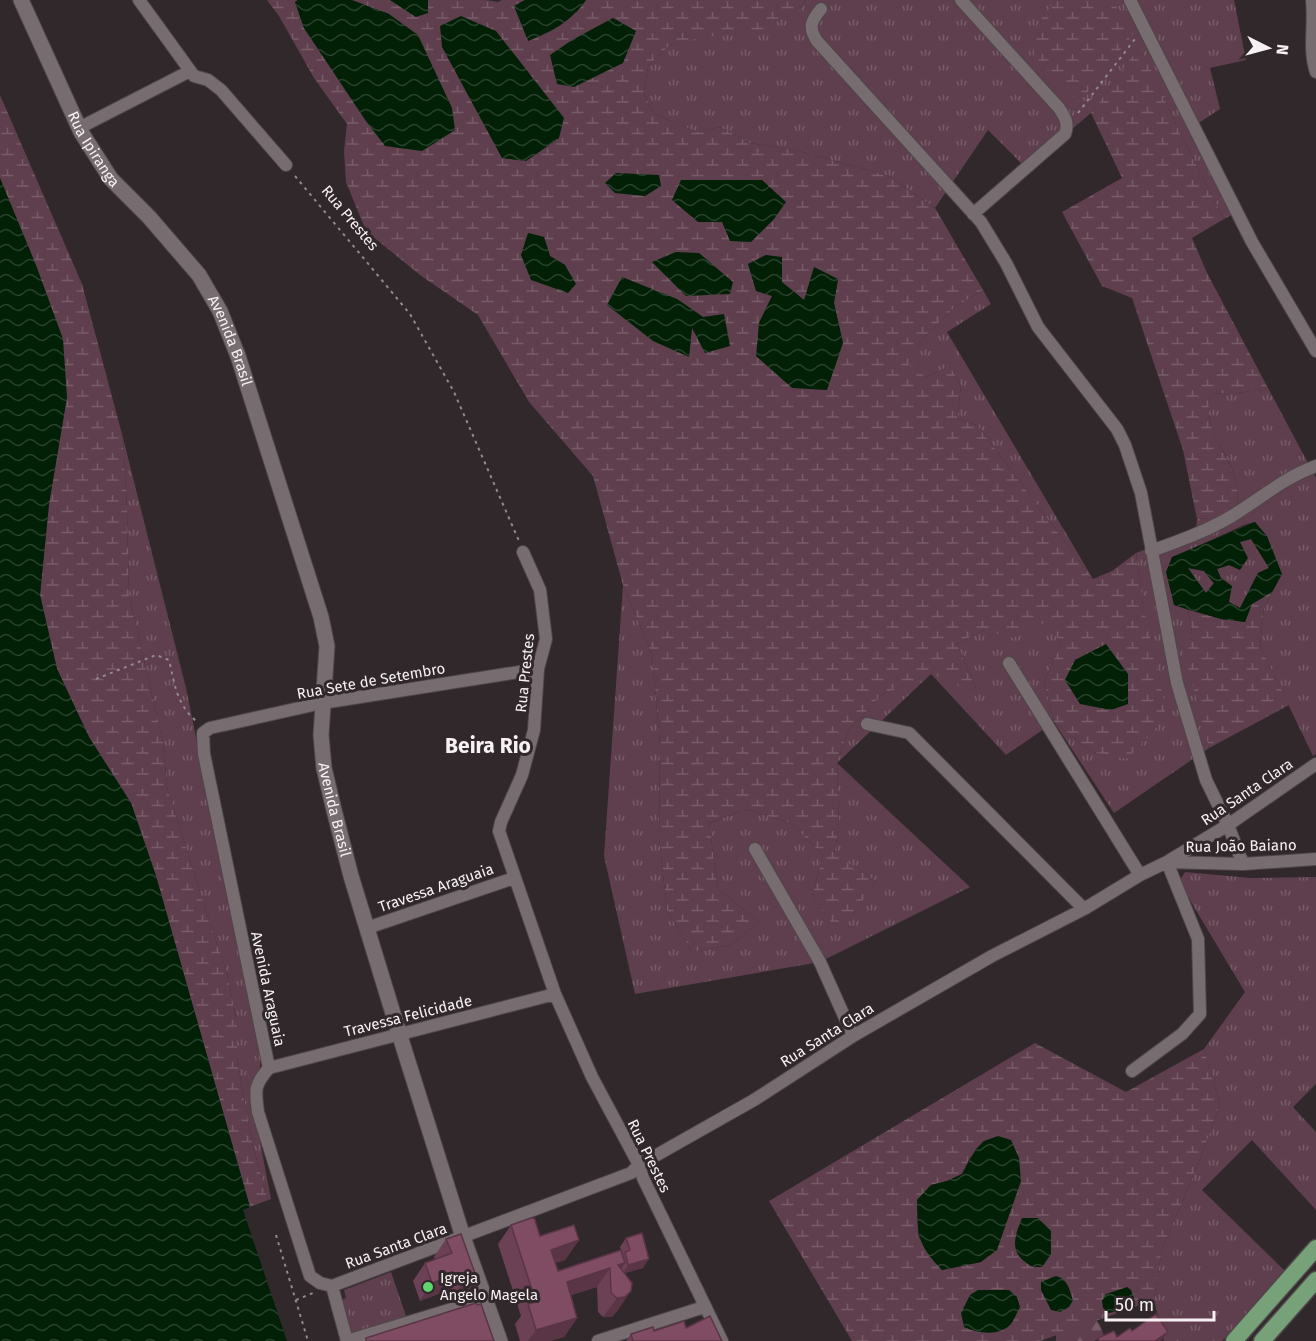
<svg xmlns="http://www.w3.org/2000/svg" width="1316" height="1341" font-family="'Fira Sans',sans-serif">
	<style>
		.grass { fill: url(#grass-tufts) }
		.forest { fill: url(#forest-firs) }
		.wetland { fill: url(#wetland-marsh); fill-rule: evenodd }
		.water { fill: url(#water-waves); fill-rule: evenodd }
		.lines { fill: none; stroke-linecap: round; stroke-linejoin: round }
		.minor-casing { stroke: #4e474a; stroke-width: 14 }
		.tertiary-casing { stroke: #4e474a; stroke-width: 17 }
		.primary-casing { stroke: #4e474a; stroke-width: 19 }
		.path { stroke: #918a8d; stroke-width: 2; stroke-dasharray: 3 4.5; stroke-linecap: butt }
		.minor { stroke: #776d71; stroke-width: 12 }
		.tertiary { stroke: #776d71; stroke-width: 15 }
		.primary { stroke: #77a178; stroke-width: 16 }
		.wall { fill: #6d4155 }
		.shaded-wall { fill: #593545 }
		.building { fill: #7f4c63; stroke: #593545; stroke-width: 1.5 }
		.poi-dot { fill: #5ed56c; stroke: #30282b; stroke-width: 2 }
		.labels { text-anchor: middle; stroke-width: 6; stroke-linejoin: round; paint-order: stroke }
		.street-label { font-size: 15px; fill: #f7f1f3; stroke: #30282b }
		.poi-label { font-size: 15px; fill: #f7f1f3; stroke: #30282b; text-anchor: start }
		.district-label { font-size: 21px; font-weight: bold; fill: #f7f1f3; stroke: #30282b }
	</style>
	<defs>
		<pattern id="grass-tufts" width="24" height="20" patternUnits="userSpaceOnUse" patternTransform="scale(1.5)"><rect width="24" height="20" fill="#5f3f4d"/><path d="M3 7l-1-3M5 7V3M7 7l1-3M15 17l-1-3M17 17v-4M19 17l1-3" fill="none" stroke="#775b67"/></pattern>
		<pattern id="forest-firs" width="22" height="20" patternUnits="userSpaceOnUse" patternTransform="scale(1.5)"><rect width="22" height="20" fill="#5f3f4d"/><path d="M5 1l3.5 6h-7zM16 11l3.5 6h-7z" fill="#775b67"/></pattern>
		<pattern id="wetland-marsh" width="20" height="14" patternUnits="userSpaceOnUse" patternTransform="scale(1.5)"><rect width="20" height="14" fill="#5f3f4d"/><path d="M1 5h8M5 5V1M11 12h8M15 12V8" fill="none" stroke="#775b67"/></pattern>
		<pattern id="water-waves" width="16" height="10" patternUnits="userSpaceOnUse" patternTransform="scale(1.5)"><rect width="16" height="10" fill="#022006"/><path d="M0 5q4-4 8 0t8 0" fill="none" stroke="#28412b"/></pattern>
	</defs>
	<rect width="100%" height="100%" fill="#30282b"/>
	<path class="grass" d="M806 0H1234L1246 60 1210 68 1220 109 1194 126 1237 212 1224 219 1179 131 1140 47 1091 113 1026 168 988 130 935 208 889 176 799 151 750 143 720 127 697 132 654 114 644 93 648 66 670 45 799 10Z
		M983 290 991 304 947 332 1093 579 977 425 957 419 961 386 950 366 926 377 907 364 925 336 955 307Z
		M1268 388 1316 478V754L1313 756 1260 646 1264 608 1282 574 1254 522 1244 525 1172 558 1174 605 1188 610 1192 631 1187 659 1209 748 1114 813 1054 722 1006 755 931 674 837 763 970 887 820 962 635 994 604 856 623 585 652 654 660 745 659 837 667 910 692 952 731 945 759 922 718 889 709 823 746 809 790 823 823 855 812 896 840 933 876 881 834 854 839 830 837 762 849 729 882 695 931 673 977 691 957 644 984 630 1046 621 1061 643 1044 682 1054 722 1092 752 1127 758 1154 731 1143 605 1136 553 1196 530 1197 519 1224 517 1237 505C1240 469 1223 456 1211 426 1208 416 1209 403 1209 393L1232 394Z
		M123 438 186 688 261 1058 254 1110 271 1199 268 1200 253 1147 243 1093 237 1057V1022L227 973 207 914 167 787 163 743 129 594 127 510Z
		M1251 539 1269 568 1258 573 1240 608 1229 602 1217 569 1229 565 1240 542Z
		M1187 568 1204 571 1214 584 1206 593Z
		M1185 872 1251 878 1316 877V1084L1293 1107 1316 1132V1210L1252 1140 1202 1190 1285 1271 1222 1341H1164L1154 1300 1162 1249 1199 1162 1220 1104 1204 1049 1245 992 1179 882Z
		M391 1272 406 1316 351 1336 341 1300 346 1298 344 1290Z"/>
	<path class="forest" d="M1092 1314 1100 1325 1104 1336 1094 1341H1056V1334Z"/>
	<path class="wetland" d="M267 0H298L295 2 304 28 366 121 389 14 351 0H390L416 17 428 0H486L498 2 502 0H525L514 6 577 12 586 0H806L799 10 758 32 703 37 670 45 648 66 644 93 654 114 697 132 720 127 750 143 799 151 889 176 935 208 983 290 955 307 925 336 908 364 926 377 950 366 961 386 957 419 977 425 1093 579 1112 571 1136 553 1143 605 1166 709 1154 731 1127 759 1092 752 1054 722 1044 682 1061 643 1046 622 1013 638 984 630 957 644 977 691 931 674 882 695 849 729 837 762 839 830 834 853 876 881 840 934 812 896 823 855 790 823 746 809 709 823 718 889 759 922 731 945 692 952 667 910 659 837 660 745 652 654 623 585 593 476 529 402 478 315 420 275 366 231 346 182 344 151 347 124 314 78 279 16ZM559 138 526 161 502 158ZM528 233 544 237 550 256 565 265 568 293ZM766 255 782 282 804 300 838 279 834 303 843 343 759 323 772 296 748 264ZM677 299 703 317 692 327 689 356Z
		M1055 0H1112L1133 34 1079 103 1035 56 1030 35Z
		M1140 46 1179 131 1224 219 1192 238 1207 273 1268 388 1232 394 1209 393C1209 403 1208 417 1211 426 1223 456 1240 470 1237 505L1224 517 1197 519 1183 450 1132 298 1102 286 1062 212 1122 178 1091 113Z
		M0 95 82 284 123 438 127 510 129 594 163 743 167 787 207 914 227 973 237 1022V1057L243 1093 253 1147 268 1200 250 1207 156 876 131 803 89 737 57 669 40 595 49 504 67 397 0 178Z
		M1272 592 1264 608 1260 646 1289 705 1209 748 1186 659 1192 631 1188 610 1221 619 1245 622 1252 604Z
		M1035 1043 1126 1092 1204 1049 1220 1104 1199 1162 1162 1249 1154 1300 1040 1341H852L769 1201ZM984 1141 981 1262 942 1270 918 1236 917 1200 931 1185 947 1181 962 1174 969 1159Z"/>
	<path class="water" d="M298 0H352L389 14 418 35 452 108 455 130 422 151 385 146 366 121 304 28 295 2Z
		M390 0H428V13L416 17Z
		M525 0H586C569 23 553 31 528 41L514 6Z
		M461 16 496 31 564 118 559 138 526 161 502 158 442 47 440 26Z
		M613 18 636 31 623 63 574 87 557 84 550 55 572 40Z
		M616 173 659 175 661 186 645 196 615 193 605 183Z
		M0 178 36 265 63 339 67 397 49 504 40 595 57 669 89 737 131 803 156 876 250 1207 243 1210 287 1341H0Z
		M681 180H762L786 202 774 219 751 242 730 241 722 222H698L672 200Z
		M528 233 544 237 550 256 565 265 576 284 568 293 531 280 521 255Z
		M676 252 699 253 733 282 730 294 686 296 652 262Z
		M766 255 782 257V282L804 300 814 267 838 279 834 303 843 343 827 390 792 388 756 356 759 323 772 296 756 291 748 264Z
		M622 277 677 299 703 317 724 314 730 346 705 353 692 328 689 357 653 341 607 305Z
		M1255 522 1267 536 1282 574 1272 592 1252 604 1245 622 1221 619 1174 605 1166 572 1172 557ZM1251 539 1269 568 1258 573 1240 608 1229 602 1232 586 1221 578 1217 569 1229 565 1240 570 1248 558 1240 542ZM1188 568 1204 571 1214 583 1206 593Z
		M1106 644 1128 674V704L1111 710 1080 704 1065 680 1075 660Z
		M998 1136 1011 1140 1019 1158 1021 1181 997 1250 981 1262 942 1270C916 1243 918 1235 917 1200L931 1185 947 1181 962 1174 976 1149 984 1141Z
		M1022 1218H1038L1051 1231V1254L1042 1267H1033C1009 1254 1013 1240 1022 1218Z
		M1056 1276C1068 1279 1069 1289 1073 1300L1069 1307 1060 1312 1051 1310 1041 1290V1282Z
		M1127 1287 1131 1290 1134 1298C1130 1308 1120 1310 1109 1313L1103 1308 1102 1301 1106 1294Z
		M978 1290H1009L1017 1297 1020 1307C1017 1312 1015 1319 1011 1324 1000 1337 977 1333 964 1327L961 1313 970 1295Z"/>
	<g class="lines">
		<defs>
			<path id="minor" d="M139 0 194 76 208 80 221 90 286 165
				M961 0 1059 108C1065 117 1069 123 1065 134L973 214
				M1130 0 1252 242 1316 351
				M1312 0C1315 25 1308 48 1316 72
				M821 9C811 21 808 27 817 41L981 222 1006 263 1038 327 1117 429 1125 445 1141 493 1177 683 1206 780 1228 825 1243 864
				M79 128 190 71
				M1151 551C1179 541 1207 531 1232 516 1260 499 1285 477 1316 466
				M523 552 540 590 546 639 538 669 534 730 522 775 501 822 499 831 555 994 592 1077 639 1165 643 1178 722 1341
				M1009 663 1140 875
				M867 724 909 733 1084 909
				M755 849 820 962 853 1036
				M1167 862 1243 864 1316 859
				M367 928 514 878
				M269 1068 555 994
				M1132 1071 1182 1034 1200 1014 1198 939 1167 862
				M332 1286 631 1173 639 1165 754 1100 853 1036 992 956 1084 909 1140 875 1167 862 1228 825 1316 764
				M332 1286 320 1283 310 1276 258 1112C255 1090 254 1085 269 1068L204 754 203 733 210 728 322 703 538 669
				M332 1286 347 1341 485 1299
				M598 1341 704 1307"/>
			<g id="tertiary">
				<path id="s1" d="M21 0 81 132 111 179 149 217 199 275 220 311 238 356 321 617 327 646 321 735 324 768 334 810 351 876 399 1033 463 1237 500 1341"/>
			</g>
			<path id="primary" d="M1234 1341 1316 1248
				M1262 1341 1316 1280"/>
		</defs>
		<use href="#minor" class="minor-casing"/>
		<use href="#tertiary" class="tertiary-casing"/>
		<use href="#primary" class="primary-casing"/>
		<path class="path" d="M1078 113 1135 39
			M295 176 410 314 454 392 519 541
			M96 679 156 655 169 660C175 685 176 703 196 721
			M276 1235 308 1341
			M296 1300 313 1293"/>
		<use href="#minor" class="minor"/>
		<use href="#tertiary" class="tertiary"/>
		<use href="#primary" class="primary"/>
	</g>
	<path class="wall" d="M511 1225 540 1236 579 1240 565 1260 555 1263 558 1271 621 1250 620 1247 626 1238 643 1268 624 1273 618 1310 612 1317H603L598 1312 597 1287 571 1295 577 1318 564 1337 550 1341H520L515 1324 521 1316 498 1244Z
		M446 1239 477 1279 464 1297 450 1301 446 1291 420 1301 413 1281 425 1263 435 1260 434 1257Z
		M686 1328 722 1341H626L631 1334 654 1331Z"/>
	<path class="shaded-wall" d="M579 1240 565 1260 537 1269 551 1250Z
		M649 1259 643 1268 622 1274 628 1265Z
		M625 1263 612 1282 618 1265Z
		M610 1268 597 1287 553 1301 567 1282Z
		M459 1273 446 1291 420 1301 432 1283Z
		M477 1279 464 1297 450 1301 463 1283Z
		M631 1291 618 1310 612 1317H603L617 1298Z
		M577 1318 564 1337 550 1341H528L536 1330Z
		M1168 1332 1161 1341H1155Z"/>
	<path class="building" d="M534 1217 540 1236 574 1225 579 1240 551 1250 558 1271 621 1250 625 1263 618 1265 632 1283 631 1291 625 1297 617 1298 611 1293 610 1268 567 1282 577 1318 536 1330 528 1304 536 1302 511 1225Z
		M642 1233 649 1259 628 1265 625 1252 630 1250 626 1238Z
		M461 1234 477 1279 463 1283 459 1273 432 1283 425 1263 452 1253 446 1239Z
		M476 1303 477 1305 481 1304 494 1341H366V1338Z
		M1156 1314 1168 1332 1155 1341H1099L1098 1338 1114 1331 1117 1337 1130 1328 1132 1331Z
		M710 1316 722 1341H633L631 1334 653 1327 654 1331 684 1321 686 1328Z"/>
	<circle class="poi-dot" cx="428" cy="1287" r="6"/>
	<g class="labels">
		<g class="street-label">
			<text dy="5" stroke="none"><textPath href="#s1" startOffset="166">Rua Ipiranga</textPath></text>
			<text transform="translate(350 218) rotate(50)" y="5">Rua Prestes</text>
			<text dy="5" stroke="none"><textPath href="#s1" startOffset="404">Avenida Brasil</textPath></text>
			<text transform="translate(525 673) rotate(-84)" y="5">Rua Prestes</text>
			<text transform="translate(371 681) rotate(-10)" y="5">Rua Sete de Setembro</text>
			<text transform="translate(1247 792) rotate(-34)" y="5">Rua Santa Clara</text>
			<text dy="5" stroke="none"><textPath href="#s1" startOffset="890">Avenida Brasil</textPath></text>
			<text transform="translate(1241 846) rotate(-1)" y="5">Rua João Baiano</text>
			<text transform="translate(436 888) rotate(-19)" y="5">Travessa Araguaia</text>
			<text transform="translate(268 989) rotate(78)" y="5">Avenida Araguaia</text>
			<text transform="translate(408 1016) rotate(-14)" y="5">Travessa Felicidade</text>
			<text transform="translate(827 1035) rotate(-32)" y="5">Rua Santa Clara</text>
			<text transform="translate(649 1156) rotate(64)" y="5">Rua Prestes</text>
			<text transform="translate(396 1246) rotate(-20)" y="5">Rua Santa Clara</text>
		</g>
		<g class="poi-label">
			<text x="440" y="1283">Igreja<tspan x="440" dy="17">Angelo Magela</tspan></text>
		</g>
		<g class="district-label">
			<text x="488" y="753">Beira Rio</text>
		</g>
	</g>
	<g transform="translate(1268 48) rotate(96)" stroke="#30282b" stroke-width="4.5" paint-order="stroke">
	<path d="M0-4.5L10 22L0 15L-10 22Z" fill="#f7f1f3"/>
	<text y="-9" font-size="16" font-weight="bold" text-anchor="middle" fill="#f7f1f3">N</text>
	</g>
	<path d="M1106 1311v9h108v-9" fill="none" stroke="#f7f1f3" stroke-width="3"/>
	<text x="1115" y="1311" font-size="18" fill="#f7f1f3" stroke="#30282b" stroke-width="4.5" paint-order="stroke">50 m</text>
</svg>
